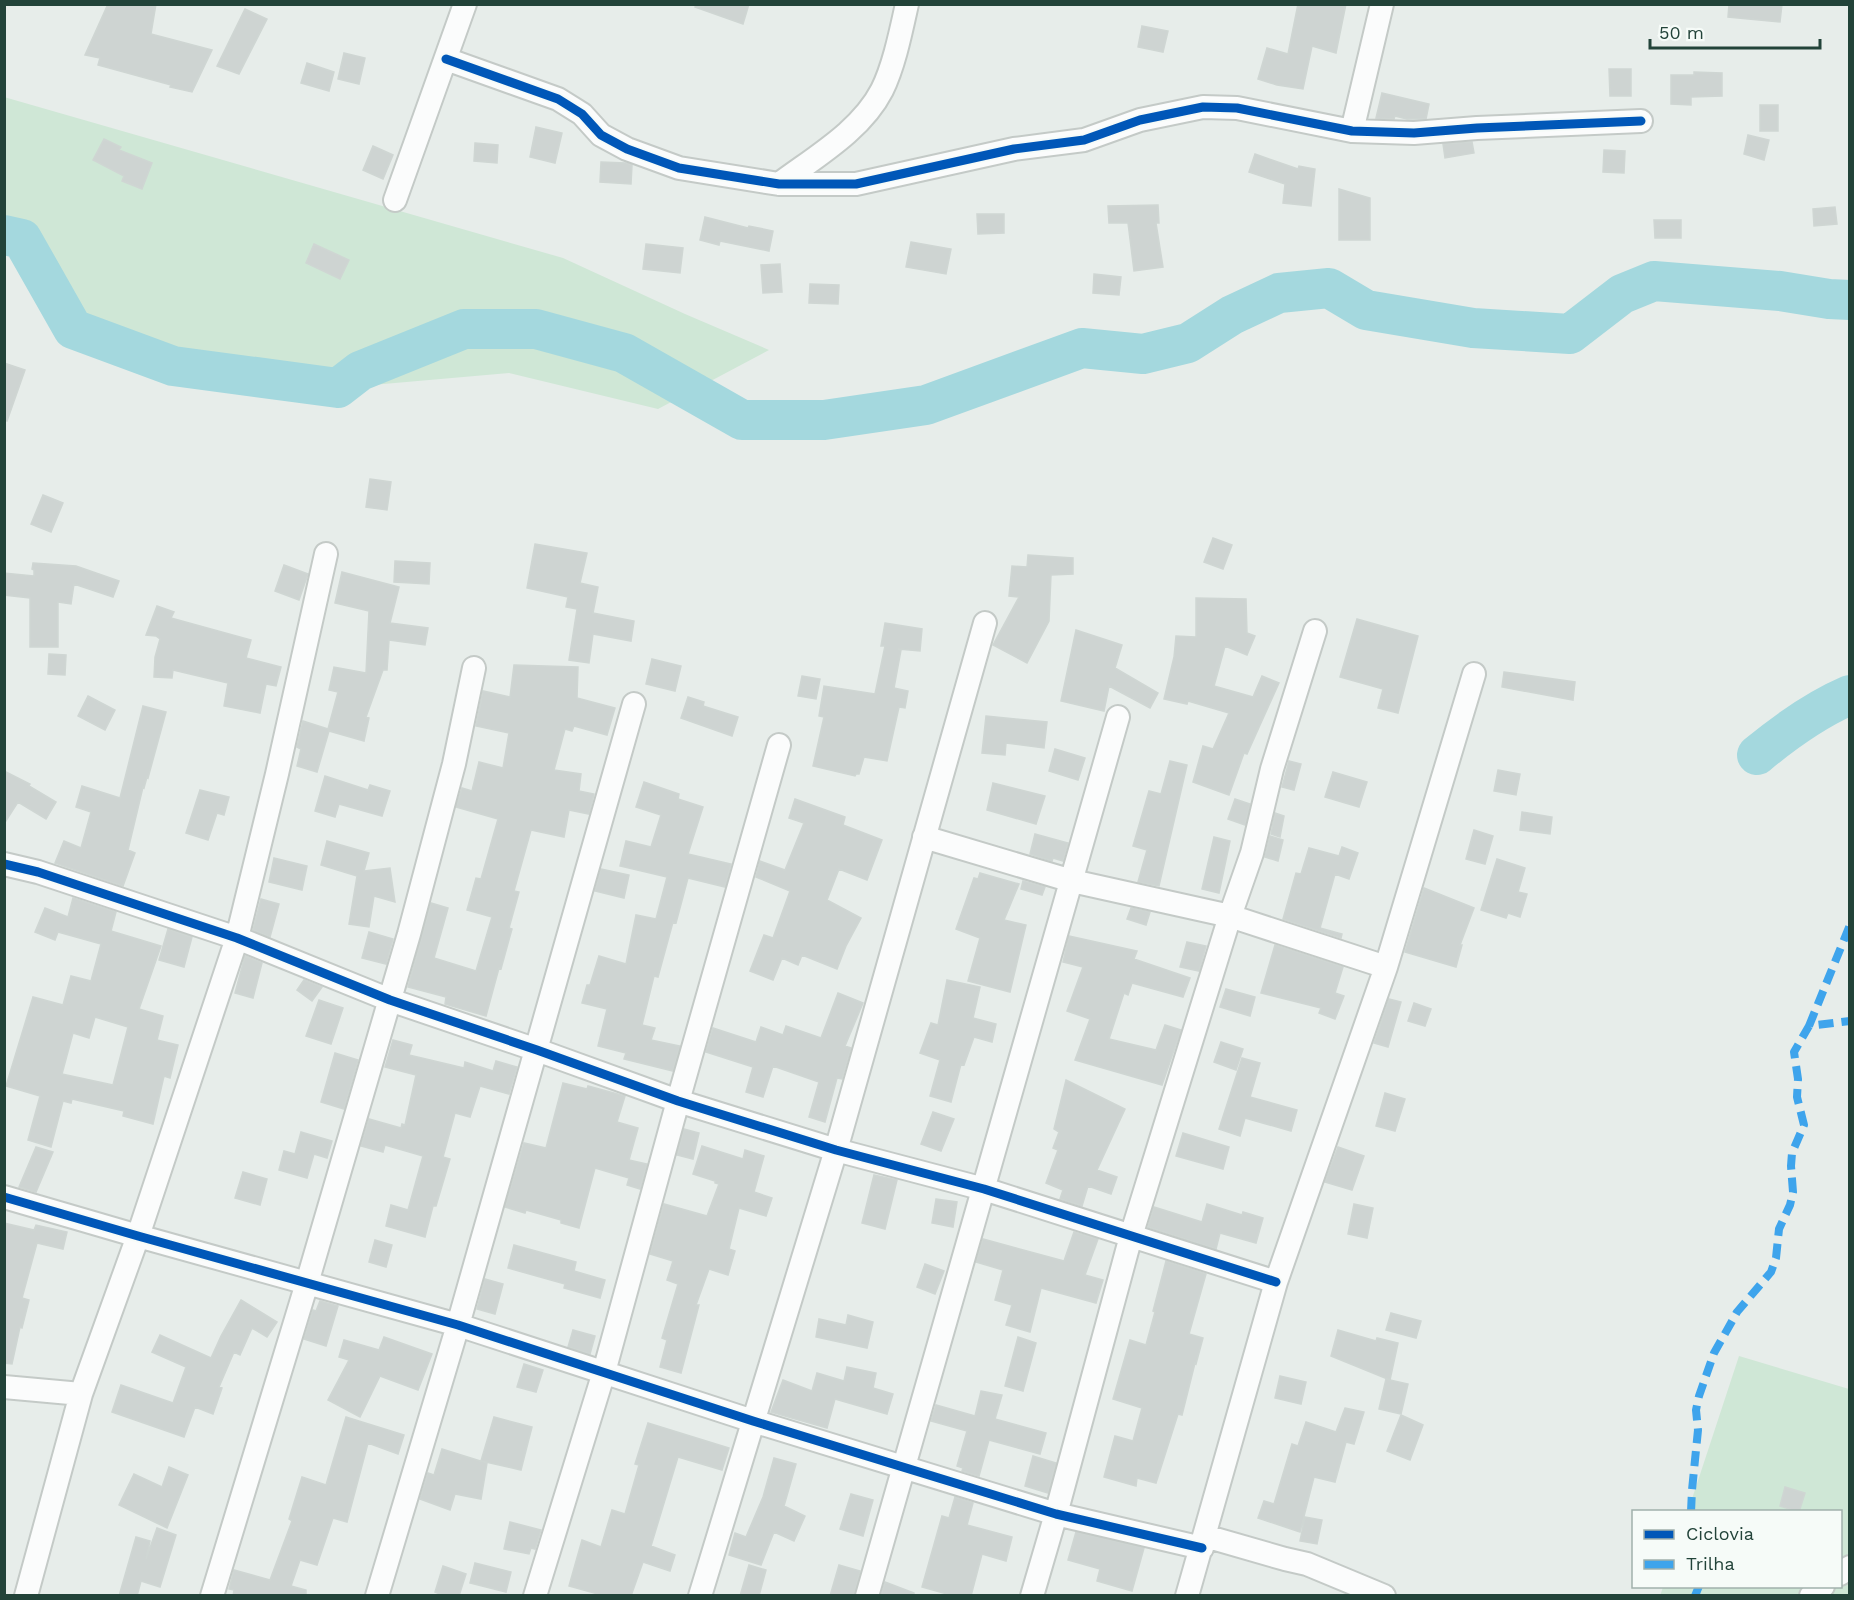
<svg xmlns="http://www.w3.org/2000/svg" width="1854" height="1600" font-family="'Work Sans',sans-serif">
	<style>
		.green { fill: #cfe7d6 }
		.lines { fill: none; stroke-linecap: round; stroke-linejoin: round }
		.river { stroke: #a4d8de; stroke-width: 40 }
		.building { fill: #ced4d2; stroke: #cfd6d3; stroke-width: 1.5; fill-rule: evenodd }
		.street-casing { stroke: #c4cac7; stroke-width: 26 }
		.street { stroke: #fbfcfc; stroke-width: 22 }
		.quiet { stroke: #3ea4ec; stroke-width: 8; stroke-dasharray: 15 8; stroke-linecap: butt }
		.cycleway-casing { stroke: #f6fbf8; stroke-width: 13 }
		.cycleway { stroke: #0057b8; stroke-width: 9 }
	</style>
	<rect width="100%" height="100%" fill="#e7edea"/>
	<path class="green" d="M4 97 563 258 685 314 769 350 658 409 509 373 338 388 173 366 73 329 22 239 5 235Z
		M1739 1356 1849 1389V1595L1660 1596 1663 1587 1840 1586V1512L1688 1511Z"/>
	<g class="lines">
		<path class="river" d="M4 235 22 239 73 329 173 366 338 388 360 371 464 329H536L624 353 742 420H824L926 405 1082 348 1143 354 1188 343 1232 315 1279 293 1329 288 1366 310 1473 328 1570 334 1622 294 1654 281 1780 291 1829 299 1850 300
			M1757 755C1786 731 1815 710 1850 695"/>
	</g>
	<path class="building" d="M108 4H156L151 34 212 50 192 92 170 87 171 85 98 65 100 58 85 55Z
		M696 4H749L743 24 695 7Z
		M1298 4H1346L1336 53 1312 46 1303 89 1277 85 1258 79 1267 48 1288 54Z
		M1729 4H1782L1780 22 1728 17Z
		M245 9 267 19 239 74 217 66Z
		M1142 26 1168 31 1163 52 1138 47Z
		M344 53 365 58 359 84 338 79Z
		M307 63 334 72 329 91 301 83Z
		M1609 69H1631V96H1610Z
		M1694 72 1722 73V96L1691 97V105L1671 104V75H1694Z
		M1382 93 1429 104 1426 119H1407L1395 116 1394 119 1376 118Z
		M1760 105H1778V131H1760Z
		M536 127 562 133 555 163 530 157Z
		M1748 135 1769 140 1764 160 1744 154Z
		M104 139 121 147 119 150 152 163 142 189 122 181 124 176 93 160Z
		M1472 142 1474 153 1445 158 1443 144Z
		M475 143 498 145 497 163 474 161Z
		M373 146 393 155 383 179 363 170Z
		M1604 150 1625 151 1624 173 1603 172Z
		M1255 154 1298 169 1299 166 1315 169 1311 206 1283 203 1285 184 1249 172Z
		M601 162 626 163 632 165 631 184 600 182Z
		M1339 189 1370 198V240H1339Z
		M1158 205 1159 223H1156L1163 267 1134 271 1128 223H1109L1108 206Z
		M1835 207 1837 224 1814 226 1813 209Z
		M977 214H1004V233L978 234Z
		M705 217 748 228 749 226 773 231 769 251 720 241 719 245 700 240Z
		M1654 220H1681V238H1655Z
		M911 242 951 249 946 274 906 267Z
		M314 244 349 260 340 279 306 263Z
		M646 244 683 248 680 273 643 269Z
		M780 264 782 292 763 293 761 265Z
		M1094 274 1121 277 1119 295 1093 293Z
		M810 284 839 285 838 304 809 303Z
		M4 363 25 370 7 421 4 420Z
		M370 479 391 482 387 510 366 507Z
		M43 495 63 503 51 532 31 524Z
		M1213 538 1232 545 1223 569 1204 562Z
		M535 544 587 553 580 583 598 587 593 613 634 621 631 641 593 634 589 663 569 660 577 609 566 607 568 597 527 588Z
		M1028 555 1073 558V574L1051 575 1049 621 1027 663 993 645 1019 597 1009 596 1012 566 1027 567Z
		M395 561 430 563 429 584 394 582Z
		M33 563 76 566 119 581 113 597 74 584 71 604 58 602V647H30V598L4 595V573L34 576V570L32 569Z
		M284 565 308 574 299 600 275 591Z
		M342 572 399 587 390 623 428 628 425 645 389 640 387 670H383L366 717 369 718 364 741 329 731 317 772 297 766 301 749 297 747 303 721 328 729 338 692 329 690 334 667 366 673 369 611 335 603Z
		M1196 598 1246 599 1247 633 1255 636 1247 655 1225 646 1214 686 1253 697 1262 676 1279 683 1247 754 1244 753 1229 795 1193 782 1203 746 1213 749 1229 713 1188 701 1187 704 1164 699 1174 657 1176 636 1196 637Z
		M157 606 174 612 171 618 251 640 246 658 281 667 276 686 266 684 260 713 224 706 228 683 173 670 172 678 154 677 155 657 160 639 156 636 146 635Z
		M1357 619 1418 636 1398 713 1378 708 1383 689 1340 677Z
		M885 623 922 629 920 651 898 649 901 650 894 688 908 691 905 708 899 707 887 761 864 757 859 774H856L855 776 813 766 824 717 819 716 824 686 875 694 885 646H881Z
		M1076 630 1122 645 1115 668 1158 693 1150 708 1109 686 1104 711 1061 701Z
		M49 654 66 655 65 675 48 674Z
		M652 659 681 666 675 691 646 684Z
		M514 665 578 667 577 698 615 708 607 735 574 726 572 731 565 729 554 770 581 774 579 791 594 794 589 814 569 810 564 837 531 830 514 891 519 892 509 928 512 929 501 969 499 968 486 1016 445 1004 446 997 408 987 431 903 448 908 434 958 476 971 492 917 467 910 476 878 481 879 498 819 456 807 462 788 472 791 479 762 503 768 509 733 476 726 483 691 510 697Z
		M1504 672 1575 682 1573 700 1502 687Z
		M802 676 820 679 816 699 798 696Z
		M88 696 115 710 105 730 78 716Z
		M688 697 704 702 703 706 738 717 732 736 681 718Z
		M143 706 166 712 148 778 147 777 144 788 143 787 128 850 135 853 123 886 55 863 64 841 81 848 91 812 76 807 82 786 120 798Z
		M986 716 1047 722 1044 748 1006 743 1005 755 982 753Z
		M1055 749 1085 758 1078 780 1049 771Z
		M1170 761 1187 765 1159 886 1138 882 1147 850 1133 846 1149 791 1161 794Z
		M1289 761 1301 764 1294 790 1282 787Z
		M1498 770 1520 774 1516 795 1494 791Z
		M4 771 30 784 29 786 56 802 46 819 18 802 4 824Z
		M1333 772 1367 782 1359 807 1325 797Z
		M325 776 368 790 370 785 390 791 382 816 339 804 335 817 315 811Z
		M644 782 679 794 678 799 703 807 688 854 731 864 725 887 688 878 676 923 673 922 658 977 654 976 642 1025 655 1028 651 1040 680 1046 673 1071 624 1059 626 1053 598 1046 607 1009 582 1003 587 985H590L599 956 626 964 636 915 656 919 667 877 620 866 626 841 651 847 661 815 636 807Z
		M993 783 1045 796 1036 824 987 810Z
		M200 790 229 797 224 815 217 813 208 840 186 833Z
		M795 799 845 817 843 825 882 840 867 880 839 869 827 900 861 918 846 946 837 969 802 955 798 965 782 958 773 980 750 971 764 935 773 938 790 891 756 877 760 861 785 870 804 823 789 818Z
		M1235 799 1250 804 1245 825 1228 819Z
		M1522 812 1552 817 1550 834 1520 830Z
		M1275 813 1284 816 1280 837 1271 834Z
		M1474 830 1493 836 1485 864 1466 859Z
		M1035 834 1068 843 1063 861 1053 858 1052 861 1030 854Z
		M1270 836 1283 840 1278 861 1265 857Z
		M1214 837 1230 841 1219 893 1202 889Z
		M327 841 369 853 364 871 390 868 395 902 374 896 369 927 349 924 357 876 321 865Z
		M1342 847 1358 853 1349 879 1335 874 1320 928 1342 934 1341 938 1283 919 1296 873 1301 874 1309 848 1339 856Z
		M274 858 307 866 302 890 269 882Z
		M1497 859 1525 868 1518 892 1527 894 1520 917 1508 913 1506 918 1481 910Z
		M601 869 629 875 624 898 595 891Z
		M980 873 1019 884 1004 920 1026 925 1010 992 968 981 980 938 956 929 974 878 978 879Z
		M1023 881 1045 887 1042 895 1021 889Z
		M1424 888 1474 908 1460 945H1462L1456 967 1405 952Z
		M73 898 116 912 111 931 161 946 139 1009 163 1016 157 1040 178 1045 170 1078 164 1076 153 1124 123 1116 124 1111 72 1099 71 1103 63 1101 51 1147 28 1140 40 1096 6 1086 33 997 63 1005 71 976 91 981 101 944 58 932 55 940 35 932 45 908 68 917ZM95 1017 128 1027 113 1085 62 1074 73 1033 89 1038Z
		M261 899 279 904 270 937 253 930Z
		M1131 908 1150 912 1146 925 1127 919Z
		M168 929 192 937 184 967 159 960Z
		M369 932 393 939 386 964 362 958Z
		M1069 936 1137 951 1134 959 1190 978 1183 997 1132 983 1128 995 1124 993 1109 1039 1156 1050 1165 1025 1181 1030 1162 1085 1075 1060 1090 1019 1067 1011 1083 967 1063 962Z
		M1187 942 1206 946 1199 971 1180 967Z
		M1275 945 1343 967 1335 993 1344 996 1335 1019 1319 1013 1321 1008 1261 993Z
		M245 956 262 963 253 998 235 993Z
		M304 980 322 987 312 1001 297 990Z
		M947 980 980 987 973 1018 996 1024 992 1042 974 1037 964 1065 961 1064 951 1102 930 1096 940 1060 920 1053 931 1023 938 1025Z
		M1226 989 1255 997 1250 1016 1220 1007Z
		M838 993 863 1003 845 1046 851 1048 842 1079 837 1078 825 1122 809 1117 819 1082 773 1066 763 1097 746 1092 753 1067 706 1052 713 1028 756 1042 761 1027 783 1035 786 1026 821 1038Z
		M1389 999 1401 1002 1388 1047 1374 1043Z
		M319 1000 343 1008 331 1044 306 1036Z
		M1414 1003 1431 1009 1425 1026 1408 1021Z
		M393 1040 412 1045 409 1055 464 1068 465 1062 493 1071 496 1061 517 1067 509 1094 480 1086 470 1117 455 1113 443 1157 450 1159 436 1206H433L425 1237 386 1226 391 1205 408 1210 423 1156 385 1145 383 1152 361 1146 369 1119 401 1128 402 1124 405 1125 416 1075 385 1067Z
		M1221 1042 1243 1049 1236 1070 1214 1062Z
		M335 1053 358 1060 344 1109 321 1102Z
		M1242 1058 1260 1063 1250 1097 1297 1110 1291 1131 1245 1118 1240 1136 1219 1129Z
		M1066 1080 1125 1109 1097 1170 1117 1177 1111 1194 1088 1186 1082 1206 1060 1199 1063 1190 1046 1183 1058 1150 1053 1148 1059 1132 1054 1129Z
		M563 1083 587 1089 588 1086 625 1096 617 1122 638 1128 629 1160 647 1164 640 1189 627 1185 629 1178 595 1168 579 1228 561 1223V1220L526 1210 525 1213 505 1207 524 1143 546 1148Z
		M1385 1093 1405 1099 1395 1131 1376 1126Z
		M933 1112 954 1119 941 1151 921 1144Z
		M684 1129 699 1133 693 1159 677 1155Z
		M301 1132 332 1141 327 1158 314 1154 307 1178 279 1170 284 1151 295 1154Z
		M1183 1133 1229 1147 1223 1169 1176 1156Z
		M702 1146 743 1159 745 1150 764 1156 754 1192 772 1198 766 1216 739 1208 729 1249 735 1251 728 1275 709 1269 696 1305H699L681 1373 660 1367 667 1340 662 1338 678 1284 667 1280 673 1261 650 1254 664 1204 707 1216 719 1184 715 1183V1181L693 1174Z
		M36 1147 53 1152 36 1192 19 1187Z
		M1338 1147 1364 1156 1352 1190 1325 1182Z
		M243 1172 267 1179 260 1205 235 1198Z
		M874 1175 897 1180 885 1229 862 1223Z
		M936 1199 957 1202 953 1227 932 1223Z
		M1207 1204 1242 1215 1243 1212 1263 1218 1256 1243 1220 1233 1216 1249 1148 1227 1154 1207 1202 1222Z
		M1354 1204 1373 1208 1367 1238 1348 1234Z
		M4 1223 34 1230 36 1225 67 1232 63 1249 37 1243 22 1298 29 1300 22 1328 20 1327 12 1364 4 1363Z
		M1074 1232 1098 1239 1085 1275 1103 1280 1096 1303 1041 1288 1030 1332 1006 1325 1012 1305 995 1300 1003 1270 976 1262 983 1239 1064 1261Z
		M375 1240 392 1245 386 1267 369 1262Z
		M514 1245 576 1262 574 1271 605 1280 600 1298 564 1288 565 1284 508 1268Z
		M1166 1261 1206 1274 1189 1334 1203 1338 1196 1364 1195 1363 1182 1415 1178 1414 1156 1483 1137 1478 1136 1486 1104 1477 1115 1436 1133 1441 1142 1408 1113 1399 1130 1340 1146 1345 1155 1312 1153 1311Z
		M925 1264 944 1271 935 1294 917 1287Z
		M485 1279 503 1284 495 1314 477 1309Z
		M241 1300 277 1322 267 1337 252 1328 240 1355 234 1352 219 1387 222 1388 213 1414 195 1407 184 1437 112 1412 121 1385 173 1403 186 1367 152 1352 160 1335 211 1358 221 1336Z
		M320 1301 338 1306 326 1346 304 1339 313 1310 316 1311Z
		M1391 1313 1421 1321 1416 1338 1386 1330Z
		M848 1315 873 1322 867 1348 816 1337 819 1319 846 1325Z
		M573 1330 595 1336 590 1354 568 1347Z
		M1338 1330 1376 1341 1377 1338 1398 1343 1390 1380 1408 1384 1401 1414 1379 1409 1386 1379 1390 1380 1331 1356Z
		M384 1337 432 1354 418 1390 380 1376 360 1417 328 1400 349 1360 339 1357 344 1340 379 1350Z
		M1018 1337 1036 1343 1023 1391 1005 1386Z
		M524 1364 543 1370 536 1392 517 1387Z
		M847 1367 876 1373 873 1388 893 1394 887 1414 835 1399 827 1428 771 1412 783 1380 812 1391 817 1373 844 1381Z
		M1280 1376 1306 1382 1301 1404 1275 1398Z
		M981 1391 1002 1395 995 1419 1046 1433 1040 1454 989 1440 979 1476 962 1471 963 1468 957 1466 967 1431 931 1421 936 1405 975 1416Z
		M1345 1408 1364 1412 1354 1444 1346 1442 1335 1482 1314 1477 1300 1532 1258 1518 1264 1501 1274 1504 1292 1444 1298 1446 1306 1422 1336 1432Z
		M1401 1415 1423 1425 1410 1460 1387 1451Z
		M346 1417 404 1435 398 1454 368 1443 347 1522 333 1518 317 1565 300 1560 291 1586 306 1590V1596H233L234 1590 229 1589 234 1570 270 1580 292 1521 289 1519 302 1477 326 1485Z
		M494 1417 532 1427 521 1470 481 1461Z
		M648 1423 729 1448 722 1470 678 1457 651 1546 675 1555 670 1571 643 1562 631 1596H605L569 1586 582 1540 601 1547 612 1510 625 1514 639 1465 635 1464Z
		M442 1449 487 1463 481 1499 455 1494 450 1510 420 1499 428 1473 434 1475Z
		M1033 1456 1056 1463 1048 1493 1025 1486Z
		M774 1458 796 1464 784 1506 805 1516 794 1541 774 1532 761 1565 729 1555 735 1533 746 1537 763 1497Z
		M169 1467 188 1475 167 1528 119 1505 134 1474 162 1487Z
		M1785 1487 1805 1493 1799 1512 1780 1506Z
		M851 1494 873 1500 863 1536 840 1529Z
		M955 1497 973 1503 967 1525 1012 1537 1006 1561 982 1554 971 1596H954L922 1587 942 1516 949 1518Z
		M1305 1517 1322 1520 1317 1544 1300 1541Z
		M510 1522 541 1530 535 1549 531 1548 529 1554 504 1549Z
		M157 1528 176 1535 160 1587 141 1581 137 1596H119L136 1537 150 1541 146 1559Z
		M1076 1532 1144 1548 1132 1591 1097 1581 1100 1569 1068 1560Z
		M475 1563 511 1572 506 1592 470 1583Z
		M749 1565 766 1570 759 1596H740Z
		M839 1565 860 1571 854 1596H830Z
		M443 1566 466 1574 459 1596H445L435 1592Z
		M885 1582 914 1593V1596H881Z"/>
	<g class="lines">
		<defs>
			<path id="street" d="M446 59 558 99 582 114 601 135 627 149 679 168 779 184H856L1014 149 1084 140 1140 120 1203 107 1237 108 1352 131 1414 133 1477 128 1641 121
				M1352 131 1382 4
				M779 184C815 157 861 131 882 90 894 66 901 31 907 4
				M395 200 465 4
				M924 837 1072 881 1230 916 1386 967
				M4 864 38 872 237 938 390 1000 537 1050 678 1101 836 1150 984 1189 1276 1282
				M4 1197 138 1236 458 1325 753 1421 1056 1514 1202 1548
				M4 1387 81 1394
				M1205 1536 1285 1559 1307 1564 1384 1596
				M1840 1574 1850 1567
				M26 1596 81 1394 138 1236 237 938 277 774 326 554
				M212 1596 307 1283 409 934 454 764 474 668
				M377 1596 458 1325 634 704
				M535 1596 604 1372 678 1101 779 745
				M700 1596 836 1150 985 623
				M867 1596 1118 717
				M1032 1596 1056 1514 1131 1236 1230 916 1252 853 1272 769 1315 631
				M1187 1596 1276 1282 1386 967 1474 674
				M1811 1596 1823 1586"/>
		</defs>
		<use href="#street" class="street-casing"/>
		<use href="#street" class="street"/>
		<path class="quiet" d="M1809 1026 1850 925
			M1691 1512 1692 1490 1698 1430 1696 1410 1699 1396 1714 1353 1731 1323 1737 1312 1771 1272 1776 1258 1779 1229 1790 1205 1793 1192 1791 1166 1792 1153 1804 1125 1797 1097 1798 1079 1794 1052 1809 1026 1850 1021
			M1695 1596 1699 1586"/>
		<defs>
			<path id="cycleway" d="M446 59 558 99 582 114 601 135 627 149 679 168 779 184H856L1014 149 1084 140 1140 120 1203 107 1237 108 1352 131 1414 133 1477 128 1641 121
				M4 864 38 872 237 938 390 1000 537 1050 678 1101 836 1150 984 1189 1276 1282
				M4 1197 138 1236 458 1325 753 1421 1056 1514 1202 1548"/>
		</defs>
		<use href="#cycleway" class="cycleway-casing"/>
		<use href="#cycleway" class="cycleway"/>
	</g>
	<rect width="1854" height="1600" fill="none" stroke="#224339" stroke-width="12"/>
	<rect x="1632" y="1510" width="210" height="78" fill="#f6fbf8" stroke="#a1b1ac" stroke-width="1.5"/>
	<rect x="1644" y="1530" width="30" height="9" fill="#0057b8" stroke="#a1b1ac" stroke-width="1.5"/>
	<text x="1686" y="1540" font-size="18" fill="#224339">Ciclovia</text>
	<rect x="1644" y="1560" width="30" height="9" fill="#3ea4ec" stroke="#a1b1ac" stroke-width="1.5"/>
	<text x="1686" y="1570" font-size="18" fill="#224339">Trilha</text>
	<path d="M1650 39v9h170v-9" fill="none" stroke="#224339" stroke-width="3"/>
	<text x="1659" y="39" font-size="18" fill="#224339" stroke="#f6fbf8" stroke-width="4.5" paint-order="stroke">50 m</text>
</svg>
